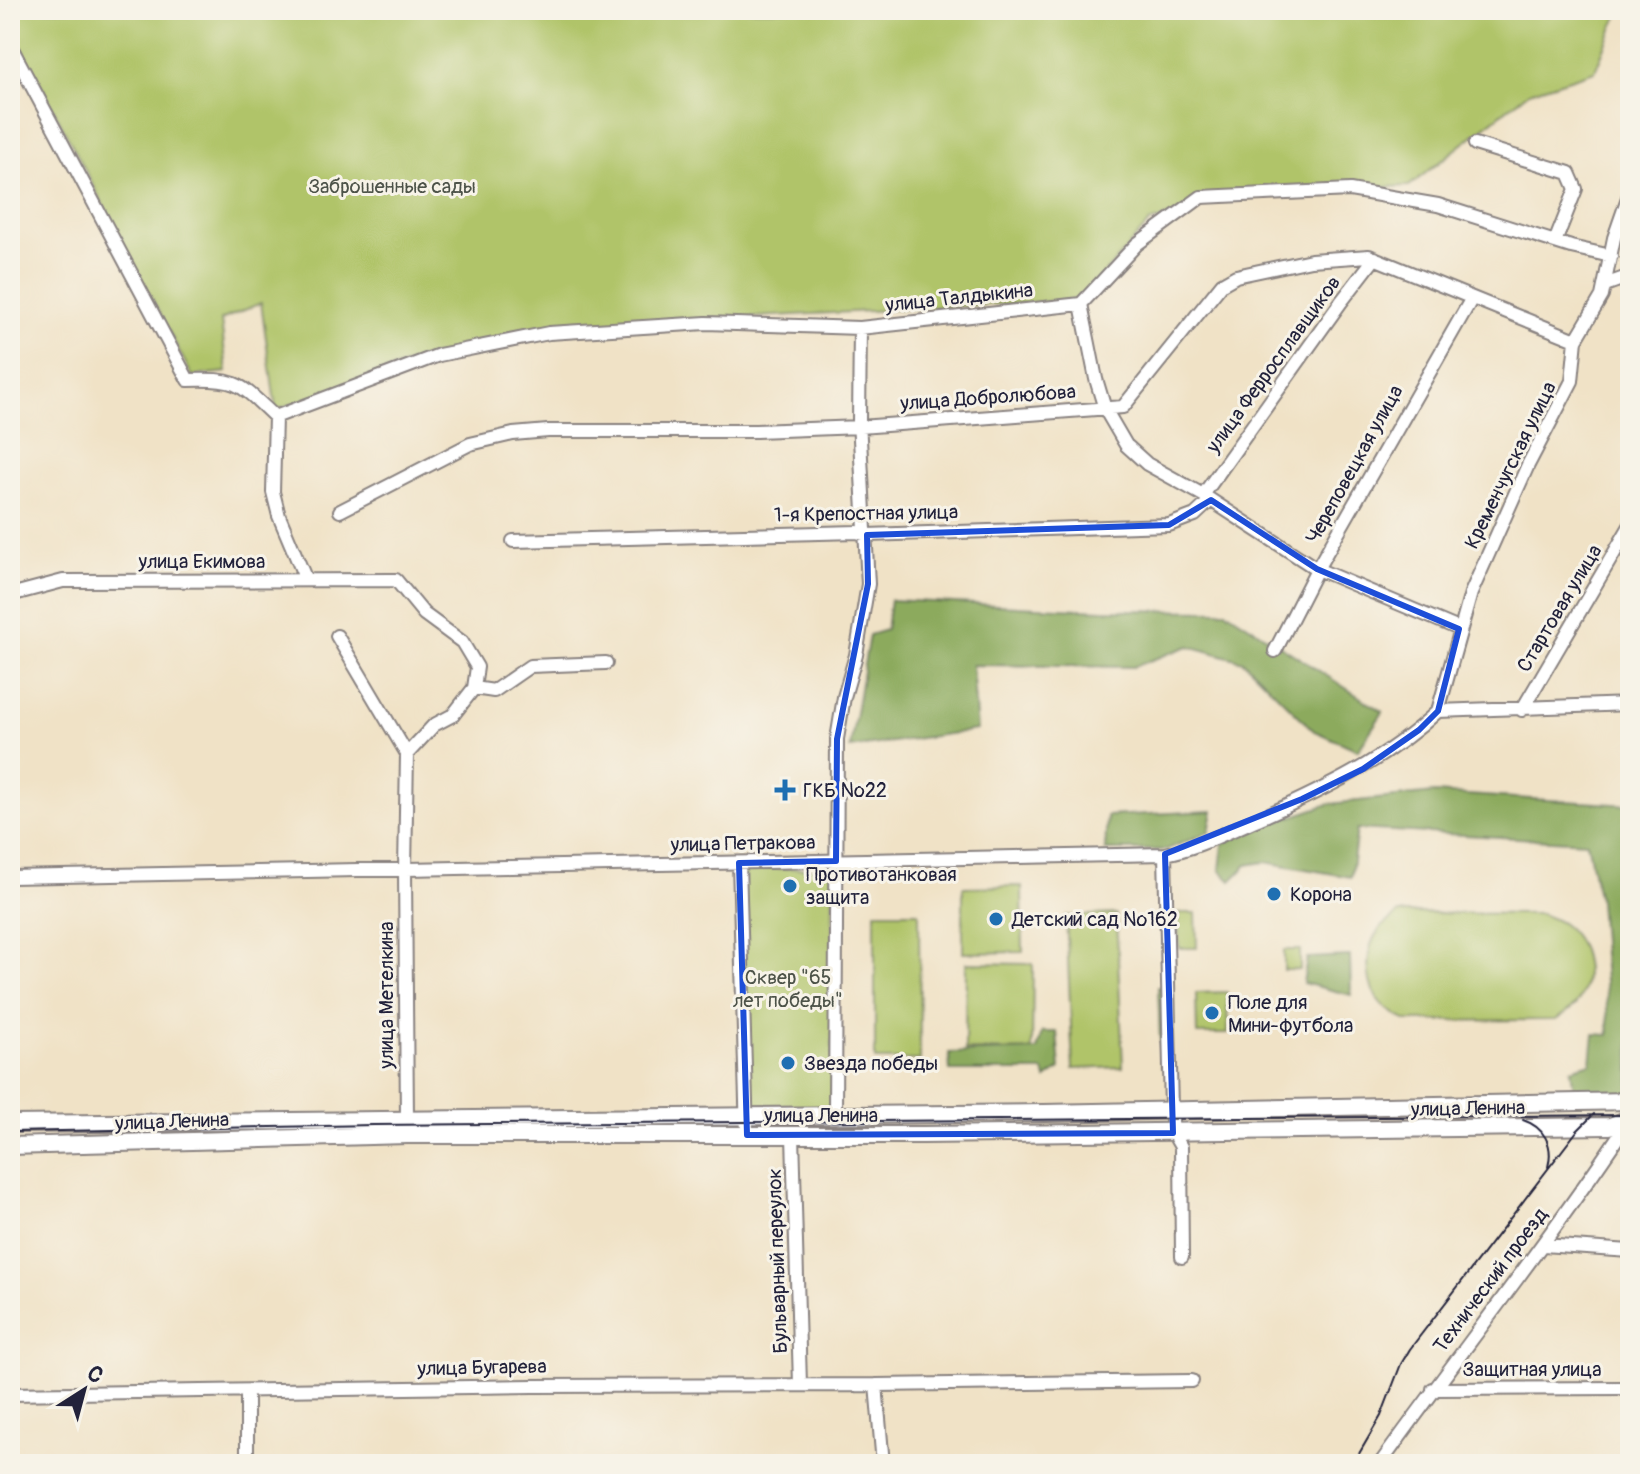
<svg xmlns="http://www.w3.org/2000/svg" width="1640" height="1474" font-family="Pangolin,sans-serif">
	<style>
		.green { fill: #b0c469; stroke: #697352; stroke-width: 2 }
		.forest { fill: #8caa5d; stroke: #57664c; stroke-width: 2 }
		.lines { fill: none; stroke-linecap: round; stroke-linejoin: round }
		.minor-casing { stroke: #898280; stroke-width: 16 }
		.major-casing { stroke: #898280; stroke-width: 20 }
		.minor { stroke: #fff; stroke-width: 12 }
		.major { stroke: #fff; stroke-width: 16 }
		.tram { stroke: #22223b; stroke-width: 2 }
		.marked { fill: none; stroke: #1d4ed8; stroke-width: 6; stroke-linejoin: round }
		.poi-dot { fill: #1f6fb2; stroke: #f7f3e8; stroke-width: 3 }
		.labels { text-anchor: middle; stroke-width: 6; stroke-linejoin: round; paint-order: stroke }
		.park-label { font-size: 20px; fill: #4d5349; stroke: #f7f3e8 }
		.street-label { font-size: 20px; fill: #22223b; stroke: #f7f3e8 }
		.poi-label { font-size: 20px; fill: #22223b; stroke: #f7f3e8; text-anchor: start }
	</style>
	<rect width="100%" height="100%" fill="#f7f3e8"/>
	<filter id="ink" filterUnits="userSpaceOnUse"><feTurbulence type="fractalNoise" baseFrequency=".0125" numOctaves="2"/><feDisplacementMap in="SourceGraphic" scale="16" xChannelSelector="R" yChannelSelector="G"/><feConvolveMatrix kernelMatrix="1 2 1 2 8 2 1 2 1" color-interpolation-filters="sRGB"/></filter>
	<filter id="wash" filterUnits="userSpaceOnUse"><feTurbulence type="fractalNoise" baseFrequency=".006" numOctaves="4" result="noise"/><feDisplacementMap in="SourceGraphic" scale="32" xChannelSelector="R" yChannelSelector="G"/><feGaussianBlur stdDeviation="1.8" result="paint"/><feColorMatrix in="noise" values="0 0 0 0 0 0 0 0 0 0 0 0 0 0 0 0 0 1.4 0 .05"/><feComposite in="paint" operator="in"/></filter>
	<g filter="url(#wash)">
		<rect width="100%" height="100%" fill="#f0e2c6"/>
		<path class="green" d="M13 10H1620L1595 71 1529 92 1409 186 1232 194 1149 223 1081 300 563 327 424 358 276 410 261 303 221 320 227 372 192 376 15 35Z
			M833 868 832 1108 746 1109 742 869Z
			M1022 886 1023 952 963 953V887Z
			M875 912H919L920 1060H875Z
			M1178 913H1196L1197 948H1179Z
			M1399 913 1541 914C1549 917 1558 920 1564 925 1586 942 1594 981 1576 1004 1571 1010 1562 1015 1556 1020L1407 1021C1396 1015 1383 1008 1377 998 1365 979 1365 947 1379 930 1384 923 1393 918 1399 913Z
			M1116 914 1123 1067 1073 1069 1066 916Z
			M1284 950H1300V970H1284Z
			M966 963 1033 964 1032 1051 965 1050Z
			M1227 992 1228 1034H1197L1196 993Z"/>
		<path class="forest" d="M890 600 1103 610 1226 611 1383 712 1358 750 1314 731 1243 661 1189 646 1133 667 972 665 977 730 850 748 869 635 886 630Z
			M1434 793 1630 805V1095L1575 1099 1571 1069 1591 1063 1594 1034 1609 1035 1599 901 1587 842 1357 829 1351 877 1265 862 1247 865 1231 881 1220 870 1223 844 1251 830 1329 804Z
			M1213 811 1209 832 1165 850H1105L1107 816Z
			M1350 956 1351 995 1303 983 1307 958Z
			M1158 987H1166L1169 1067H1161Z
			M1042 1032H1057L1060 1069 1046 1079 1044 1071H950L949 1053 1037 1050Z"/>
	</g>
	<g filter="url(#ink)">
		<g class="lines">
			<defs>
				<path id="minor" d="M10 45 188 380C239 378 240 384 275 417
					M1475 144 1569 173 1576 189 1555 242
					M1605 285 1630 276
					M1081 304 1096 379 1105 409 1126 445 1147 464 1203 495 1317 569 1459 629
					M275 417 439 355 549 333 706 323 860 328 1081 304 1137 244 1201 197 1350 190 1438 205 1571 247 1611 256
					M275 417 273 492 279 516 306 580
					M1203 495 1341 302 1375 258
					M340 511 470 444 513 434 548 431H756L860 427 1123 407 1222 284 1236 276 1311 260 1369 256 1576 340
					M513 541 857 532 867 535 1169 525 1195 515 1211 500
					M10 595 63 581 396 580 424 614 462 642 477 667 474 688 453 715 434 725 407 754 405 870 407 1119
					M337 636 407 754
					M1275 651 1317 569 1472 298
					M474 688 494 691 530 666 606 663
					M1522 710 1630 526
					M1438 711 1471 593 1528 465 1572 381 1576 340 1602 296 1614 238 1630 192
					M1438 711 1630 704
					M1165 854 1171 1110 1173 1133 1181 1147 1182 1257
					M739 863 747 1135
					M10 877 1165 854C1198 848 1227 832 1258 819 1323 790 1386 760 1438 711
					M835 1115 837 739 844 697 856 655 868 584 859 421 860 328
					M793 1135 800 1385
					M1543 1245 1630 1251
					M876 1385 1192 1381
					M1433 1389 1630 1388
					M10 1394 533 1386 876 1385 883 1464
					M247 1464V1391
					M1380 1464C1463 1349 1551 1238 1630 1119"/>
				<path id="major" d="M10 1124 1044 1113 1630 1101
					M10 1146 407 1135H923L1610 1126 1630 1119"/>
			</defs>
			<use href="#minor" class="minor-casing"/>
			<use href="#major" class="major-casing"/>
			<use href="#minor" class="minor"/>
			<use href="#major" class="major"/>
			<path class="tram" d="M1523 1120C1544 1127 1554 1145 1548 1167
				M10 1132 374 1125 1630 1115
				M1353 1464 1381 1416 1401 1364 1410 1349 1577 1131 1594 1114"/>
		</g>
	</g>
	<path class="marked" d="M1211 500 1317 569 1459 629 1438 711 1419 730 1363 769 1302 799 1165 854 1173 1133 747 1135 739 863 836 861 837 739 868 584 867 535 1169 525Z"/>
	<g class="poi-dot">
		<path d="M781 778h8v8h8v8h-8v8h-8v-8h-8v-8h8z"/>
		<circle cx="790" cy="886" r="8"/>
		<circle cx="1274" cy="894" r="8"/>
		<circle cx="996" cy="919" r="8"/>
		<circle cx="1212" cy="1013" r="8"/>
		<circle cx="788" cy="1063" r="8"/>
	</g>
	<g class="labels">
		<g class="park-label">
			<text x="392" y="193">Заброшенные сады</text>
			<text x="788" y="984">Сквер "65<tspan x="788" dy="23">лет победы"</tspan></text>
		</g>
		<g class="street-label">
			<text transform="translate(959 297) rotate(-6)" y="7">улица Талдыкина</text>
			<text transform="translate(1273 364) rotate(-54)" y="7">улица Ферросплавщиков</text>
			<text transform="translate(988 397) rotate(-4)" y="7">улица Добролюбова</text>
			<text transform="translate(1354 464) rotate(-61)" y="7">Череповецкая улица</text>
			<text transform="translate(1510 465) rotate(-64)" y="7">Кременчугская улица</text>
			<text transform="translate(866 513) rotate(-1)" y="7">1-я Крепостная улица</text>
			<text x="202" y="568">улица Екимова</text>
			<text transform="translate(1559 608) rotate(-59)" y="7">Стартовая улица</text>
			<text transform="translate(743 843) rotate(-1)" y="7">улица Петракова</text>
			<text transform="translate(386 995) rotate(-90)" y="7">улица Метелкина</text>
			<text transform="translate(1468 1108) rotate(-1)" y="7">улица Ленина</text>
			<text x="821" y="1122">улица Ленина</text>
			<text transform="translate(172 1121) rotate(-2)" y="7">улица Ленина</text>
			<text transform="translate(777 1261) rotate(-92)" y="7">Бульварный переулок</text>
			<text transform="translate(1490 1280) rotate(-53)" y="7">Технический проезд</text>
			<text transform="translate(482 1367) rotate(-1)" y="7">улица Бугарева</text>
			<text x="1532" y="1376">Защитная улица</text>
		</g>
		<g class="poi-label">
			<text x="803" y="797">ГКБ №22</text>
			<text x="806" y="881">Противотанковая<tspan x="806" dy="23">защита</tspan></text>
			<text x="1290" y="901">Корона</text>
			<text x="1012" y="926">Детский сад №162</text>
			<text x="1228" y="1009">Поле для<tspan x="1228" dy="23">Мини-футбола</tspan></text>
			<text x="804" y="1070">Звезда победы</text>
		</g>
	</g>
	<rect width="1640" height="1474" fill="none" stroke="#f7f3e8" stroke-width="40"/>
	<g transform="translate(84 1390) rotate(36)" stroke="#f7f3e8" stroke-width="6" paint-order="stroke">
	<path d="M0-6L14 30L0 20L-14 30Z" fill="#22223b"/>
	<text y="-12" font-size="22" font-weight="bold" text-anchor="middle" fill="#22223b">С</text>
	</g>
</svg>
